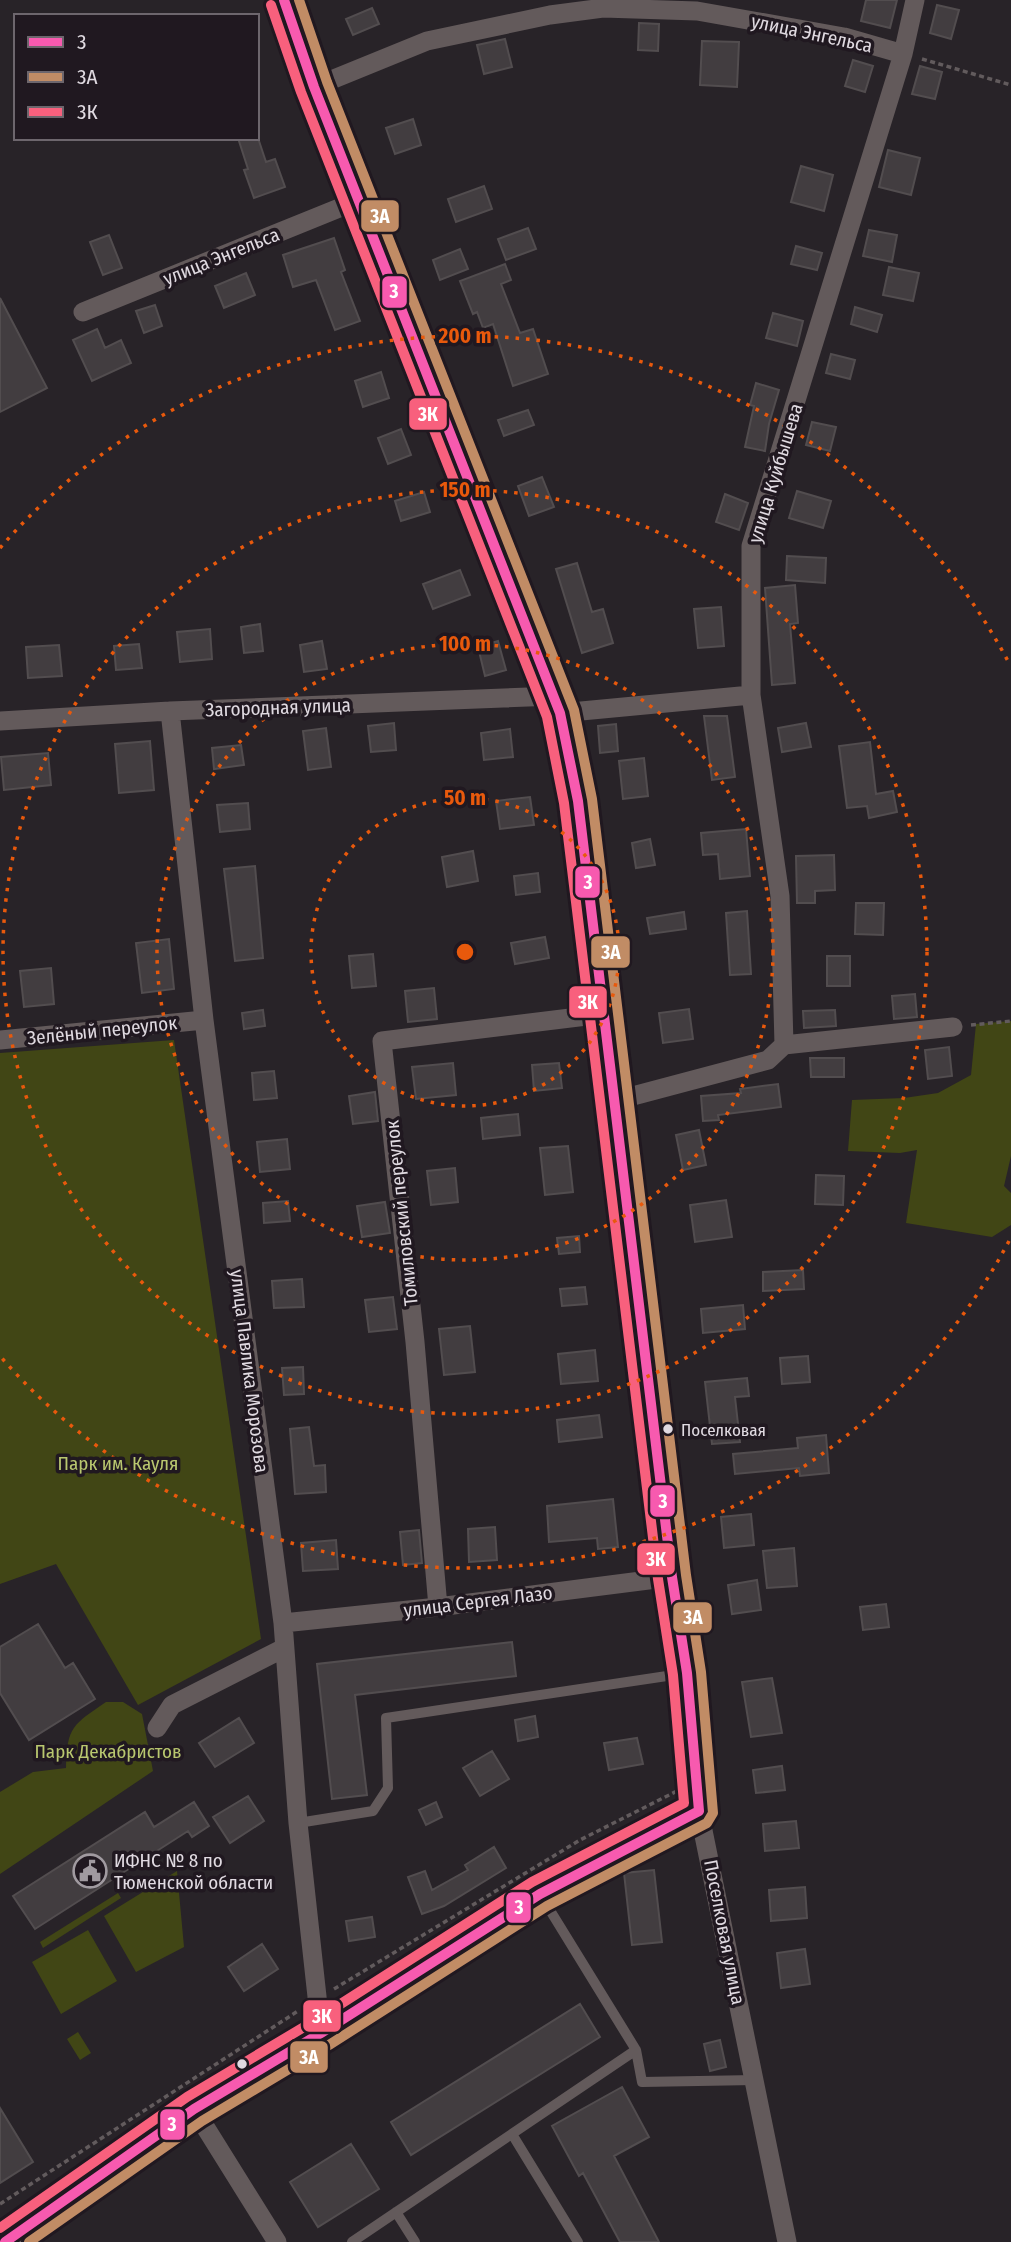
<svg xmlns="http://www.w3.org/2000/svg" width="1011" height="2242" font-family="'Fira Sans Condensed',sans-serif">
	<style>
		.green { fill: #414615 }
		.building { fill: #423d40; stroke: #524d4f; stroke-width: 2 }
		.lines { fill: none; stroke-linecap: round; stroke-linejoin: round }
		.path { stroke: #625b5d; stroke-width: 3.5; stroke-dasharray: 5 3.5; stroke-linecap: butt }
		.lane { stroke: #635a5b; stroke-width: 10 }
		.street { stroke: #635a5b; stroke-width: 19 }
		.bus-1-casing { stroke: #201820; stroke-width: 16 }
		.bus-2-casing { stroke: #201820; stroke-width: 16 }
		.bus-3-casing { stroke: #201820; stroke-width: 16 }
		.bus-1 { stroke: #f75aaf; stroke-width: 10 }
		.bus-2 { stroke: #c18c65; stroke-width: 10 }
		.bus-3 { stroke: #f8607d; stroke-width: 10 }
		.ring { fill: none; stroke: #e8590c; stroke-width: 3.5; stroke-dasharray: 3.5 7 }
		.bus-dot { fill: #e0dae1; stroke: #201820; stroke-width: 2.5 }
		.labels { text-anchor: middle; stroke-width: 7; stroke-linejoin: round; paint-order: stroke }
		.bus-label { font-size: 17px; fill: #e0dae1; stroke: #201820; text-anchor: start }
		.street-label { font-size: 19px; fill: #e0dae1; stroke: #201820 }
		.park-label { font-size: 19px; fill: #b9c76f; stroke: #201820 }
		.poi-label { font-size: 19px; fill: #e0dae1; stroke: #201820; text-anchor: start }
		.centre { fill: #e8590c; stroke: #201820; stroke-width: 3.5 }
		.ring-label { font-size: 21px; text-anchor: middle; font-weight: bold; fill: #e8590c; stroke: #201820; stroke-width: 7; stroke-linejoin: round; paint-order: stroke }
		.line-badge { stroke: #201820; stroke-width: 2.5 }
		.badge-label { font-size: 19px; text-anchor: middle; font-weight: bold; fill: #fff }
	</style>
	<rect width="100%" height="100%" fill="#282328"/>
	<path class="green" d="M1011 1021V1156L1004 1186 1011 1193V1225L992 1237 906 1223 917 1150 900 1153 848 1151 852 1100 904 1098 938 1093 971 1075 976 1024Z
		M174 1040 261 1639 138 1705 56 1564 0 1584V1053Z
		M106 1702H123L142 1714 153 1771 0 1874V1792L33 1772 66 1768C67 1726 73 1725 106 1702Z
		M177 1871 184 1947 136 1972 104 1916Z
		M118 1893 121 1898 43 1948 40 1942Z
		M88 1930 117 1981 61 2014 32 1962Z
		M78 2032 91 2053 80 2060 67 2039Z"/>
	<path class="building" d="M866 0H897L890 28 861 21Z
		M937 5 959 10 951 39 930 33Z
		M372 8 379 24 353 35 346 19Z
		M639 23 659 24 658 51 638 50Z
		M505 39 512 67 484 74 477 45Z
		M702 41 739 42 737 87 700 85Z
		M853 60 873 66 865 92 845 86Z
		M920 66 942 72 935 99 912 94Z
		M413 119 421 145 395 154 386 128Z
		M238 138H258L266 162 275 159 285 187 254 198 244 170 248 169Z
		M888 150 920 158 911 195 879 187Z
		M801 166 833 175 824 211 791 202Z
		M484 186 492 209 456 222 448 199Z
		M528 228 536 249 506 260 498 239Z
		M869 230 897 235 892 262 863 256Z
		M109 235 122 268 103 275 90 242Z
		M334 238 345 270 341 272 360 321 335 330 316 280 293 287 283 255Z
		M796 246 822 253 817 270 791 264Z
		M460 249 468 269 440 280 433 260Z
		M505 264 511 280 501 284 520 333 533 329 548 374 513 386 493 324 483 328 477 312 473 314 460 281Z
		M889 267 919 273 913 301 883 295Z
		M246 273 255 295 224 308 215 286Z
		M0 298 47 388 0 412Z
		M155 305 162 326 144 333 136 311Z
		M855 307 882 315 877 332 851 324Z
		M773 313 803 321 797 346 766 338Z
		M97 329 105 348 121 340 131 363 92 381 73 340Z
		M831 354 855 360 850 379 826 373Z
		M381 372 389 398 363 407 355 381Z
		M756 383 779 390 769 424 765 451 745 447 754 406 750 405Z
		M528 410 534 425 504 436 498 420Z
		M812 422 836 427 830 451 806 445Z
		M401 429 411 455 388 464 378 438Z
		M542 477 554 507 529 516 518 486Z
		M797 491 831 501 823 528 789 518Z
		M424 492 430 512 401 521 395 501Z
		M725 494 748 503 739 530 716 522Z
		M787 556 826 558 825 583 786 580Z
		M577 563 592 612 603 609 613 643 582 653 556 569Z
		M460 570 470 595 433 609 423 584Z
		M795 585 798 623 790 624 795 683 772 685 765 588Z
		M721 607 724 646 698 648 694 609Z
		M260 624 263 651 244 653 241 627Z
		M210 629 212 659 180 662 177 632Z
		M322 641 327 669 304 672 300 645Z
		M498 641 506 670 485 676 478 647Z
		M139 644 142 668 116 670 114 646Z
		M59 645 62 676 28 678 26 647Z
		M704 716H727L735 777 712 780Z
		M394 723 396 750 371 752 368 726Z
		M806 723 811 747 782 752 778 728Z
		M616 724 618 751 600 753 598 726Z
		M326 728 331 767 308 770 303 731Z
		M510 729 513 757 484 760 481 733Z
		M150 741 154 790 119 793 115 744Z
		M870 742 876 794 893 791 897 812 869 818 867 806 847 808 839 746Z
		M241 745 244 765 214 769 212 748Z
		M48 753 51 785 4 790 1 757Z
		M644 758 648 796 623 799 619 761Z
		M530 797 534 825 500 829 496 801Z
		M248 803 250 829 220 832 217 805Z
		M746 829 750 876 720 879 718 854 703 855 701 833Z
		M650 839 655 865 636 868 632 843Z
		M473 851 478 881 447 887 442 857Z
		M834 855 835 890 815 891V903H797L796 856Z
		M255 866 263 958 235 961 224 869Z
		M538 873 540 892 516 895 514 876Z
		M856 903H884L883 935 855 934Z
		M747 911 751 974 730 975 726 913Z
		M684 912 686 929 650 934 647 918Z
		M545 937 549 958 515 964 511 943Z
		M169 939 174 989 142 993 136 943Z
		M373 954 376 986 352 988 349 956Z
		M827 956H850V986H827Z
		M51 968 54 1004 24 1007 20 971Z
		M434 988 437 1019 408 1022 405 991Z
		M915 994 917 1017 894 1019 892 996Z
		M689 1009 693 1039 663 1043 659 1013Z
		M263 1010 265 1026 244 1029 242 1013Z
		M835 1010 836 1026 804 1028 803 1011Z
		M949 1047 952 1076 928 1079 925 1050Z
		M810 1058H844V1077H811Z
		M453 1063 456 1095 416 1099 412 1067Z
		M559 1063 562 1088 534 1091 532 1065Z
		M274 1071 277 1098 254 1100 252 1073Z
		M778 1084 781 1107 718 1115 719 1120 703 1121 701 1096 741 1093 740 1089Z
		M375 1092 378 1121 353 1124 349 1096Z
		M518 1114 520 1135 483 1139 481 1118Z
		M699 1130 706 1165 683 1170 676 1135Z
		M287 1139 290 1169 260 1172 257 1142Z
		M568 1146 573 1192 545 1195 540 1148Z
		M455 1168 458 1202 431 1205 427 1171Z
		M816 1175 844 1176 843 1205 815 1204Z
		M726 1200 732 1237 695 1242 690 1205Z
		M288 1201 290 1221 264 1223 263 1203Z
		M385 1202 390 1233 362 1237 357 1206Z
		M579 1236 580 1252 559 1254 557 1238Z
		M803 1270 804 1289 763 1291V1272Z
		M302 1279 304 1307 274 1308 272 1281Z
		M585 1287 587 1304 562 1306 560 1289Z
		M393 1297 397 1329 369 1332 365 1300Z
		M743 1305 745 1329 703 1333 701 1309Z
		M470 1326 475 1372 444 1375 439 1329Z
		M595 1350 598 1381 561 1384 558 1354Z
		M808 1356 810 1382 782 1384 780 1358Z
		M303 1367 304 1394 284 1395 282 1368Z
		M747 1378 749 1396 735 1397 740 1442 712 1444 705 1382Z
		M599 1415 602 1437 559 1442 557 1420Z
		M309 1427 314 1466 325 1465 326 1492 295 1494 290 1429Z
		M826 1435 829 1473 800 1476 799 1468 735 1474 733 1454 798 1448 797 1438Z
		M613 1499 618 1547 598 1549 597 1538 549 1542 547 1506Z
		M751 1514 754 1545 724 1548 721 1517Z
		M495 1527 497 1560 469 1562 468 1529Z
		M419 1530 422 1563 403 1565 400 1532Z
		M336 1540 338 1569 303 1571 301 1543Z
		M794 1548 797 1586 767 1588 763 1551Z
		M757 1580 761 1610 732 1614 728 1585Z
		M886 1604 889 1627 863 1630 860 1607Z
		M38 1624 65 1668 73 1663 95 1699 29 1740 0 1693V1647Z
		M512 1642 516 1676 355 1695 367 1795 332 1799 317 1664Z
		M772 1678 782 1733 751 1737 742 1682Z
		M535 1716 538 1737 518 1741 515 1720Z
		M239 1718 254 1743 215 1767 199 1743Z
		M637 1738 643 1764 609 1770 604 1743Z
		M492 1751 509 1779 480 1796 463 1768Z
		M782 1766 785 1790 756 1793 753 1770Z
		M248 1796 264 1821 230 1843 213 1817Z
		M194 1802 209 1826 192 1837 188 1831 35 1929 13 1896 145 1812 154 1827Z
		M436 1802 442 1817 426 1825 419 1810Z
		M796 1821 799 1848 765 1851 763 1824Z
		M494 1847 506 1868 444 1906 422 1914 408 1877 425 1871 432 1890 468 1870 465 1865Z
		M654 1870 662 1942 632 1945 624 1873Z
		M805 1887 807 1918 771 1921 769 1890Z
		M372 1917 375 1937 349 1941 346 1921Z
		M262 1944 278 1969 244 1991 228 1967Z
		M805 1949 810 1984 781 1988 777 1953Z
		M580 2004 600 2037 411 2155 391 2122Z
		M720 2040 726 2067 710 2071 704 2044Z
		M622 2087 649 2137 614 2156 659 2242H620L583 2173 579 2176 552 2126Z
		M0 2108 33 2162 0 2183Z
		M351 2144 379 2189 318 2227 290 2182Z"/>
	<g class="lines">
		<path class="path" d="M922 59 1011 85
			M971 1025 1011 1021
			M334 1989 580 1840 679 1790
			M0 2204 298 2011"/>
		<path class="lane" d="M298 1823 373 1811 388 1788 386 1718 687 1673
			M636 2050 642 2082 755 2080
			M512 2134 578 2242
			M396 2212 415 2242
			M352 2242 636 2050 540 1894"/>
		<path class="street" d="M284 0 314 87 560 713 578 801 672 1577 687 1673 699 1811 787 2242
			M314 87 427 41 550 15 603 8 697 11 844 37 903 54
			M83 312 359 200
			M170 711 204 1020 283 1623 298 1823 321 2033
			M560 713 751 695
			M0 721 170 711 555 696
			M0 1040 204 1020
			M784 1045 780 896 751 695V546L903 54 915 0
			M614 1101 768 1060 784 1045 953 1027
			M438 1607 415 1342 382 1041 603 1014
			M283 1623 438 1607 672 1577
			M157 1728 172 1705 284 1648
			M194 2109 277 2242
			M5 2242 194 2109 321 2033 540 1894 699 1811"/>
		<defs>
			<path id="bus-1" d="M284 0 314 87 560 713 578 801 672 1577 687 1673 699 1811
				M5 2242 194 2109 321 2033 540 1894 699 1811"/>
			<path id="bus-2" d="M29 2242 202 2121 329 2045 547 1906 707 1823 713 1813 701 1672 686 1575 592 799 574 710 327 82 299 0"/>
			<path id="bus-3" d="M0 2228 187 2097 314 2021 532 1882 684 1803 673 1675 658 1579 564 803 547 717 301 92 271 5"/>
		</defs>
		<use href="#bus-1" class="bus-1-casing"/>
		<use href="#bus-2" class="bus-2-casing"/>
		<use href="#bus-3" class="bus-3-casing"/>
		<use href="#bus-1" class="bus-1"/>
		<use href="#bus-2" class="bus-2"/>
		<use href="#bus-3" class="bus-3"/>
	</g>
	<g class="ring">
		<circle cx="465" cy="952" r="154"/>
		<circle cx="465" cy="952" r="308"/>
		<circle cx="465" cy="952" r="462"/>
		<path d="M1009 1241A616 616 0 0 1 0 1356M0 548A616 616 0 0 1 1009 663"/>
	</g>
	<defs>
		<symbol id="civic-ring" viewBox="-11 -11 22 22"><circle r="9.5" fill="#201820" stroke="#a09aa0" stroke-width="1.5"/><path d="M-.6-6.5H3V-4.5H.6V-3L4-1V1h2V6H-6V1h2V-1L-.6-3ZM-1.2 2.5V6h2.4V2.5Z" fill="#a09aa0"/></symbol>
	</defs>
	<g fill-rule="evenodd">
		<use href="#civic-ring" x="71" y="1852" width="38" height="38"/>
	</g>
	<g class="bus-dot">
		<circle cx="668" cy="1429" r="6"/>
		<circle cx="242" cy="2064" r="6"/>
	</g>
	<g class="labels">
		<g class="bus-label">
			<text x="681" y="1436">Поселковая</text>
		</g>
		<g class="street-label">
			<text transform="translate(812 33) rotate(12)" y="7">улица Энгельса</text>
			<text transform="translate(221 256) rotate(-22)" y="7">улица Энгельса</text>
			<text transform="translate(775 473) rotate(-73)" y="7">улица Куйбышева</text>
			<text transform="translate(278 707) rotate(-2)" y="7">Загородная улица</text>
			<text transform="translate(102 1030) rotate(-6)" y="7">Зелёный переулок</text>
			<text transform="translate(401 1213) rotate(-96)" y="7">Томиловский переулок</text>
			<text transform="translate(250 1371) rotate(83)" y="7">улица Павлика Морозова</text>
			<text transform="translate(478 1601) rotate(-7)" y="7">улица Сергея Лазо</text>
			<text transform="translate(725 1932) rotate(79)" y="7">Поселковая улица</text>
		</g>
		<g class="park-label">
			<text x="118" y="1470">Парк им. Кауля</text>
			<text x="108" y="1758">Парк Декабристов</text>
		</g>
		<g class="poi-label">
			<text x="114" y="1867">ИФНС № 8 по<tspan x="114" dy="22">Тюменской области</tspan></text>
		</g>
	</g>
	<circle cx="465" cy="952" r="10" class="centre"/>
	<g class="ring-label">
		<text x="465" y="343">200 m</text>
		<text x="465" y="497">150 m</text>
		<text x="465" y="651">100 m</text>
		<text x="465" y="805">50 m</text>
	</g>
	<g class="line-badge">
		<rect x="360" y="199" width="40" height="34" rx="7" fill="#c18c65"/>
		<rect x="381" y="275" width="27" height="34" rx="7" fill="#f75aaf"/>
		<rect x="408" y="397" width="40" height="34" rx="7" fill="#f8607d"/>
		<rect x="574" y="865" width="27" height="34" rx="7" fill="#f75aaf"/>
		<rect x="590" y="935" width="41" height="34" rx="7" fill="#c18c65"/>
		<rect x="568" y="985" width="40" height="34" rx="7" fill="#f8607d"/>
		<rect x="649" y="1484" width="27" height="34" rx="7" fill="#f75aaf"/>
		<rect x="636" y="1542" width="40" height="34" rx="7" fill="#f8607d"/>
		<rect x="672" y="1601" width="41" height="33" rx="7" fill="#c18c65"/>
		<rect x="505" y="1891" width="27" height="33" rx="7" fill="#f75aaf"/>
		<rect x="302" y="1999" width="40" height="34" rx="7" fill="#f8607d"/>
		<rect x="289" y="2040" width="40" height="34" rx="7" fill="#c18c65"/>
		<rect x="159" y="2108" width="27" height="33" rx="7" fill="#f75aaf"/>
	</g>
	<g class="badge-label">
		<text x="380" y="223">3А</text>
		<text x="394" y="298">3</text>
		<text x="428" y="421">3К</text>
		<text x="588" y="889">3</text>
		<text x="611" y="959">3А</text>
		<text x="588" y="1009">3К</text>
		<text x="663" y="1508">3</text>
		<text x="656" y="1566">3К</text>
		<text x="693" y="1624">3А</text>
		<text x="519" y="1914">3</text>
		<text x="322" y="2023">3К</text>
		<text x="309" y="2064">3А</text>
		<text x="172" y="2131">3</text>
	</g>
	<rect x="14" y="14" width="245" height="126" fill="#201820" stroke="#6d666d" stroke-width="2"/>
	<rect x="28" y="37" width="35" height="10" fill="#f75aaf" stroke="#6d666d" stroke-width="2"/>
	<text x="77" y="49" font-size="21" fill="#e0dae1">3</text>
	<rect x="28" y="72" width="35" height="10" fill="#c18c65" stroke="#6d666d" stroke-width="2"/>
	<text x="77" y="84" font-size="21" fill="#e0dae1">3А</text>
	<rect x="28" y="107" width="35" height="10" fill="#f8607d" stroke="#6d666d" stroke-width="2"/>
	<text x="77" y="119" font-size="21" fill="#e0dae1">3К</text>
</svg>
